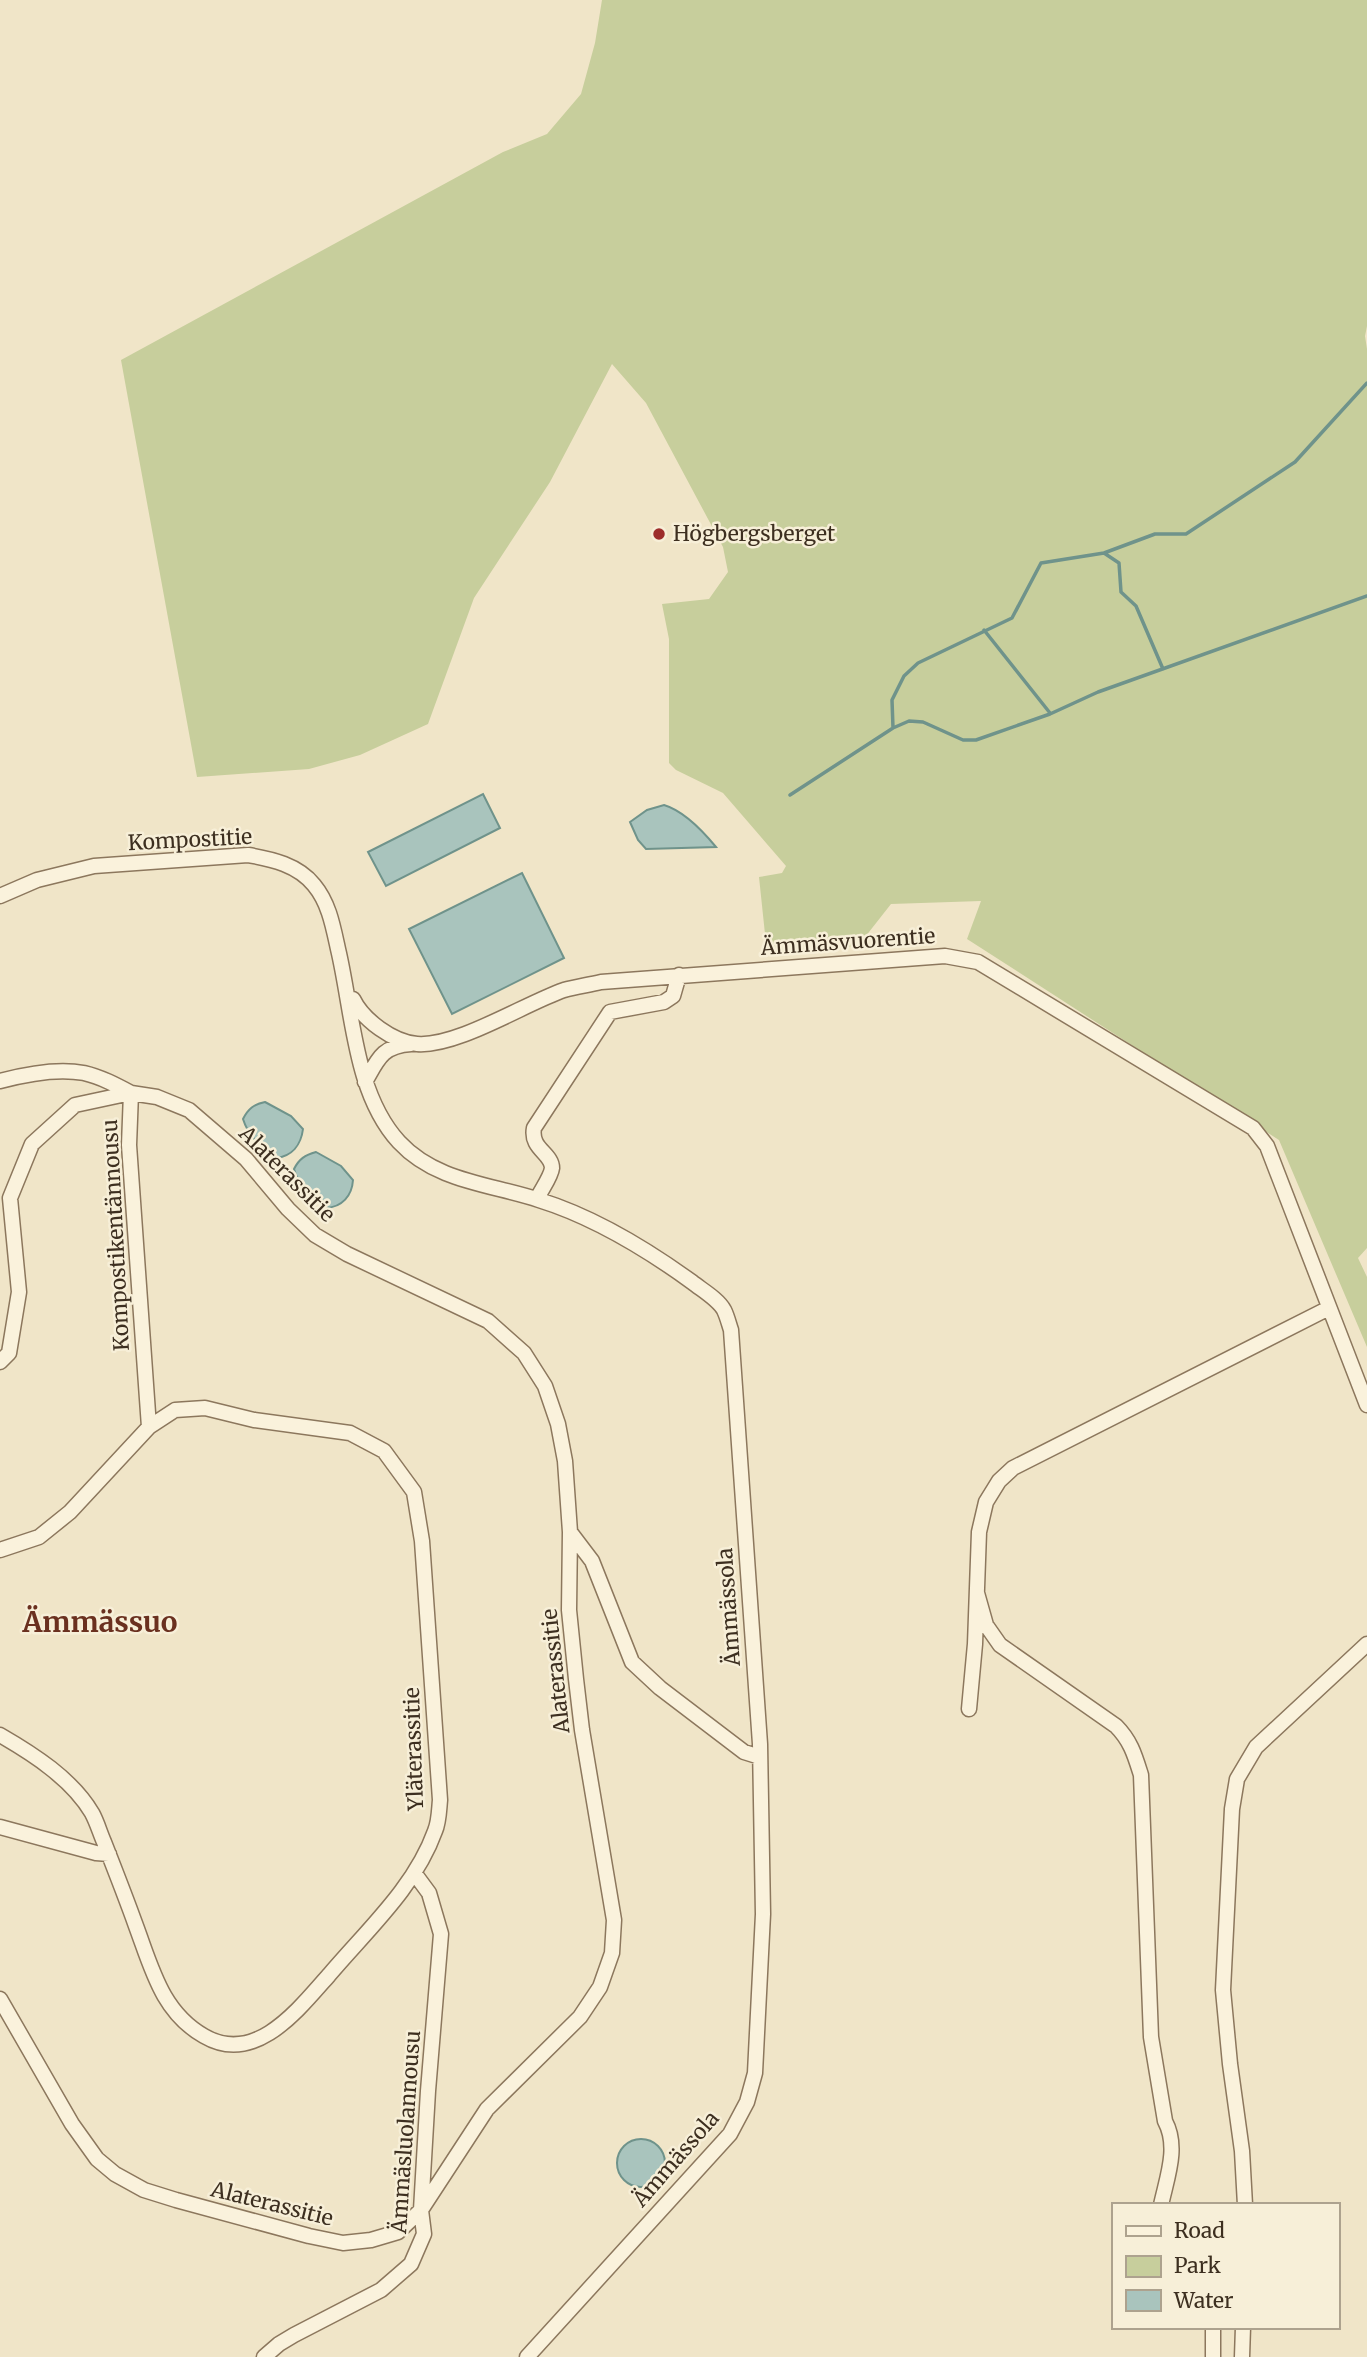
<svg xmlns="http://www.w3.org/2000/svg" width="1367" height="2357" font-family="Merriweather,serif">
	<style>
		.green { fill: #c7ce9c }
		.water { fill: #a9c4bd; stroke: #6f938b; stroke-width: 2 }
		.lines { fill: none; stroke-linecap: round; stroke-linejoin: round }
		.stream { stroke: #6f938b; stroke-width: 3.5 }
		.minor-casing { stroke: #8c775d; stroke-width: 17 }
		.minor { stroke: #faf2dc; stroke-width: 14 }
		.poi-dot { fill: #9d2d2b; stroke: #f7efd8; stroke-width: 2.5 }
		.labels { text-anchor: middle; stroke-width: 5; stroke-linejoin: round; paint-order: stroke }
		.poi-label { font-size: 21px; fill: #3d2f20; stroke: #f7efd8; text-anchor: start }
		.street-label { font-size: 21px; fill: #3d2f20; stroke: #f7efd8 }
		.district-label { font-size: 28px; font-weight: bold; fill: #6a301f; stroke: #f7efd8 }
	</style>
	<rect width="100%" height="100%" fill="#f0e5c8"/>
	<path class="green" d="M602 0H1367V326L1365 336 1367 349V1248L1358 1258 1367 1277V1347L1279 1140 967 939 981 901 891 904 858 946 767 953 759 877 782 873 786 866 723 793 676 770 669 763V639L662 604 709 599 728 572 723 547 646 403 612 364 550 482 474 598 428 724 360 755 309 769 197 777 121 360 503 152 547 134 581 94 595 43Z"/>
	<path class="water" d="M483 794 500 828 386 886 368 852Z
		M664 805C684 811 702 830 716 847L646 849 638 840 630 822 647 810Z
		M522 873 564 958 452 1014 409 929Z
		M265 1102 291 1116 303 1129C301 1145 292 1156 276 1158 261 1146 249 1138 243 1119 248 1109 254 1104 265 1102Z
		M316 1152 341 1166 353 1180C352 1196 342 1207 326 1208 311 1196 299 1188 294 1169 299 1159 305 1155 316 1152Z
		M617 2163a24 24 0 1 1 48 0a24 24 0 1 1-48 0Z"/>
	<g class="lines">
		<path class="stream" d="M1104 553 1119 563 1121 592 1136 606 1163 669
			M984 630 1050 713
			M893 728 892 700 904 676 918 663 1012 618 1041 563 1104 553 1155 534H1186L1295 462 1367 383
			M790 795 893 728 909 721 923 722 963 740H976L1050 714 1098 692 1367 596"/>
		<defs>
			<path id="minor" d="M0 896 37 880 94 866 248 855C272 859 298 865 314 885 329 903 333 926 338 949 353 1012 354 1093 399 1142 436 1182 491 1184 539 1200 594 1217 645 1248 692 1282 702 1290 718 1299 724 1310 727 1316 729 1324 731 1330L760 1744 763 1914 755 2073 747 2102 730 2134 527 2357
				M353 999C363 1020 393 1042 417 1044 457 1047 524 1004 564 990 575 987 588 985 601 982L945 956 978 962 1253 1128 1267 1146 1367 1405
				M0 1081C26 1074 58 1068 84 1073 101 1077 116 1085 131 1093L129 1145 149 1427
				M365 1082C378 1059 382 1046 411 1044
				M537 1199C541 1190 551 1177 552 1168 552 1153 530 1149 534 1128L610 1012 664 1002 673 996 679 975
				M0 1362 9 1353 19 1292 10 1198 32 1144 75 1105 131 1093 157 1097 189 1110 246 1159 288 1209 315 1235 347 1254 488 1321 524 1353 545 1386 558 1424 565 1461 570 1532 569 1610 576 1679 582 1730 614 1920 612 1953 600 1987 580 2017 487 2109 421 2210 398 2232 371 2240 343 2243 309 2236 176 2200 144 2190 115 2174 97 2159 72 2124 0 1999
				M570 1532 592 1561 632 1662 660 1688 744 1752 760 1757
				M0 1550 39 1537 70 1512 149 1427 175 1410 205 1408 254 1420 350 1433 384 1451 414 1492 422 1541 440 1800C439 1810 439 1822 435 1831 415 1887 367 1930 329 1975 298 2010 255 2066 204 2036 162 2012 152 1969 136 1926 126 1898 115 1870 104 1842 100 1833 97 1822 92 1813 72 1779 33 1754 0 1735
				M977 1593 986 1625 1000 1645 1116 1726C1131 1741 1135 1756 1141 1775L1151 2037 1165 2121C1179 2147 1167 2177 1161 2205
				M969 1709 975 1644 979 1532 986 1502 999 1481 1013 1468 1329 1308
				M0 1827 96 1853 109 1854
				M1245 2205 1242 2151 1230 2064 1223 1990 1232 1809 1237 1779 1256 1747 1367 1644
				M264 2357 279 2344 294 2335 381 2290 411 2264 424 2234 421 2210 428 2091 441 1934 429 1893 415 1874
				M1213 2357V2327
				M1242 2357 1243 2327"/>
		</defs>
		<use href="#minor" class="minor-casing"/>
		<use href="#minor" class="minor"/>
	</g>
	<circle class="poi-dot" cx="659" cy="534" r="7"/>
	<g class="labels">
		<g class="poi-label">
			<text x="673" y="541">Högbergsberget</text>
		</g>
		<g class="street-label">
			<text transform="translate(190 840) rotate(-3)" y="7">Kompostitie</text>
			<text transform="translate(848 942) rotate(-4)" y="7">Ämmäsvuorentie</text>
			<text transform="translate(287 1174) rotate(45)" y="7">Alaterassitie</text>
			<text transform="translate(116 1235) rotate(-93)" y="7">Kompostikentännousu</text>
			<text transform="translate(729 1607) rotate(-94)" y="7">Ämmässola</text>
			<text transform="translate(556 1671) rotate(-96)" y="7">Alaterassitie</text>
			<text transform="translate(414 1749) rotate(-92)" y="7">Yläterassitie</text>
			<text transform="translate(406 2132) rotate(-86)" y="7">Ämmäsluolannousu</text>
			<text transform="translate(676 2159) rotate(-49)" y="7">Ämmässola</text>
			<text transform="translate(272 2204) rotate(14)" y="7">Alaterassitie</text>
		</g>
		<g class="district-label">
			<text x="100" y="1632">Ämmässuo</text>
		</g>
	</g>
	<rect x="1112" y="2203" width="228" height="126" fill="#f7efd8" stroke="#ada28e" stroke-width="2"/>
	<rect x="1126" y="2226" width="35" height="10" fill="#faf2dc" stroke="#ada28e" stroke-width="2"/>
	<text x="1174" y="2238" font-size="21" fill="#3d2f20">Road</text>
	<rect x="1126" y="2256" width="35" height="21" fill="#c7ce9c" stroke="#ada28e" stroke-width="2"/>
	<text x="1174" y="2273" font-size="21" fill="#3d2f20">Park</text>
	<rect x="1126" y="2290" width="35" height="21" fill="#a9c4bd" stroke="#ada28e" stroke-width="2"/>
	<text x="1174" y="2308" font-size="21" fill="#3d2f20">Water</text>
</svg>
